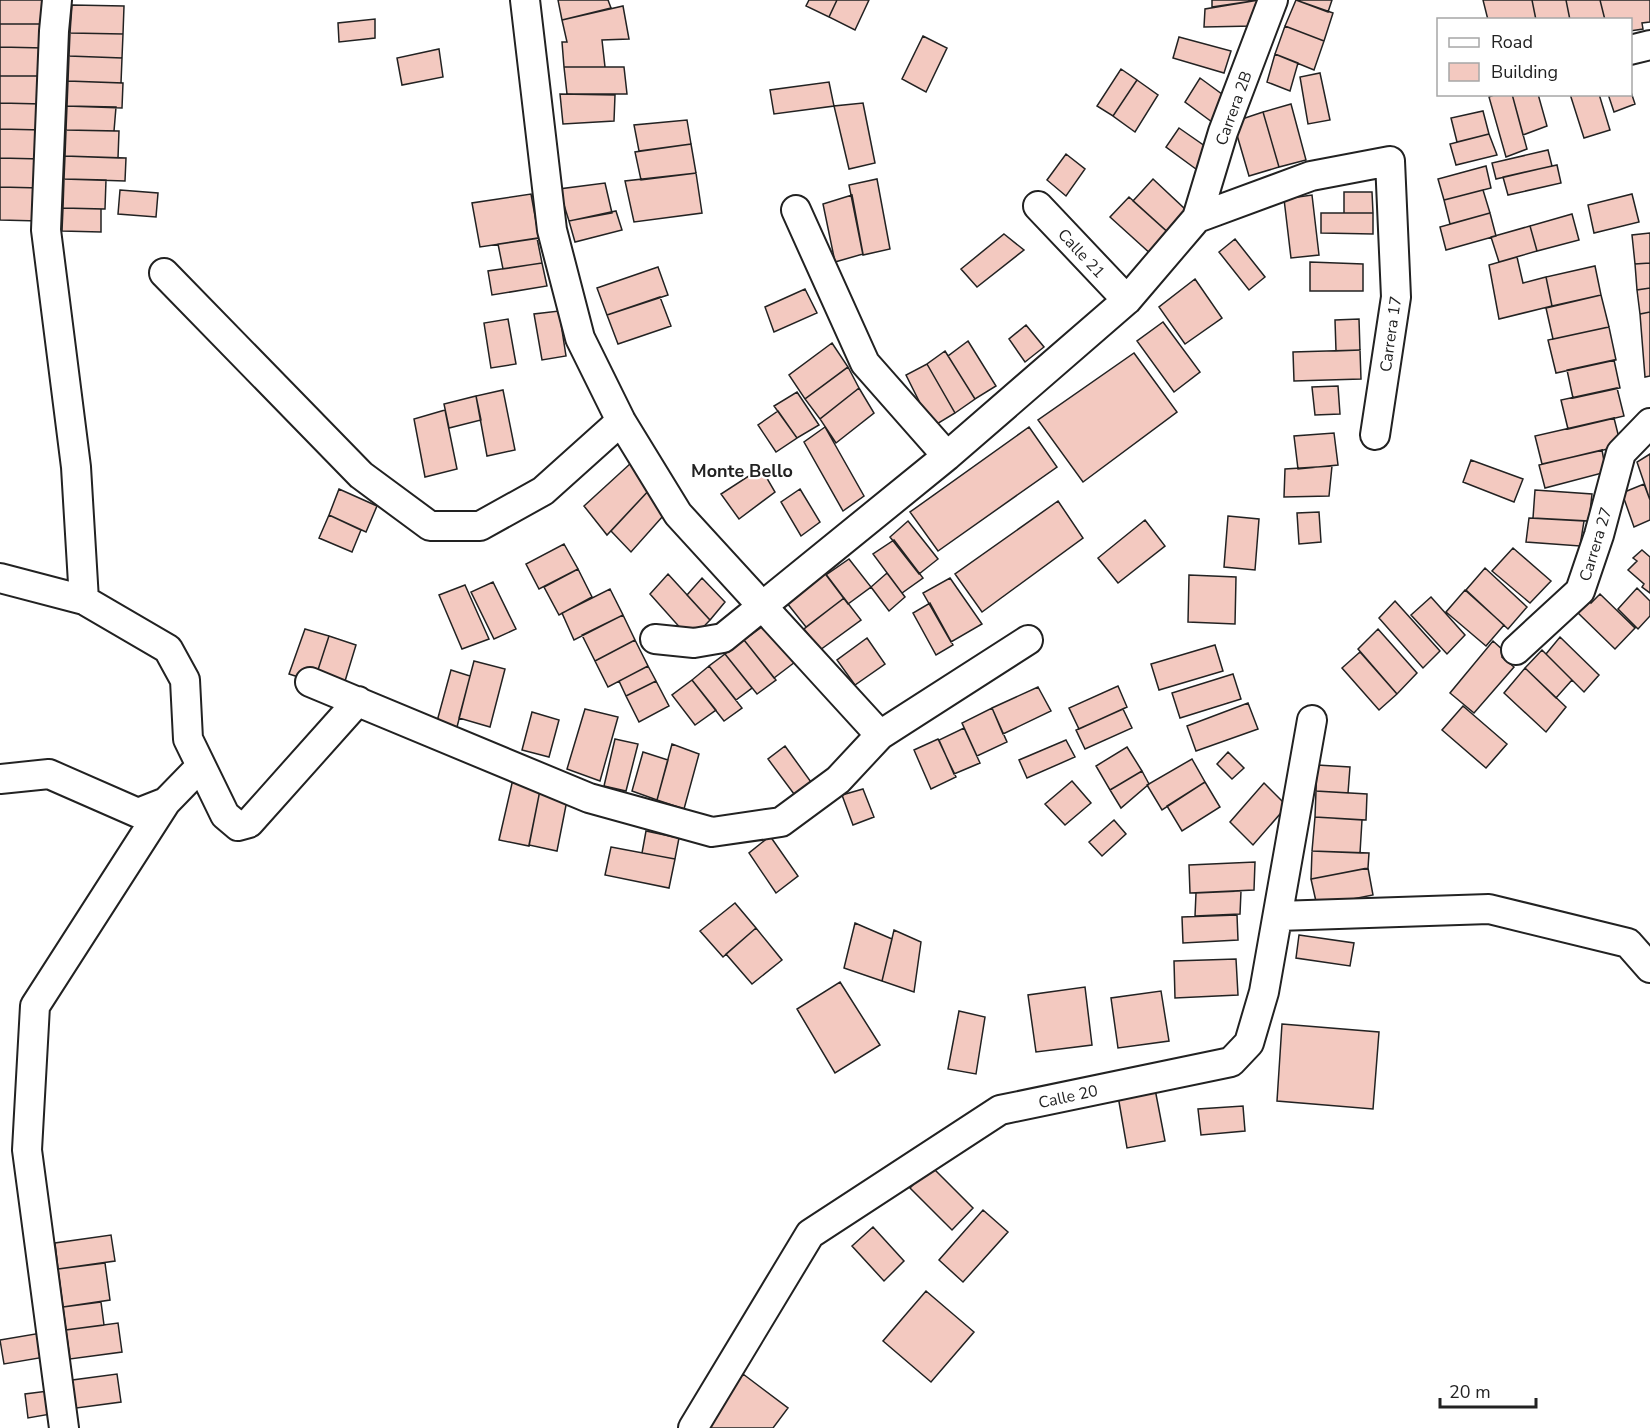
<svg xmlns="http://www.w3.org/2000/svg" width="1650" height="1428" font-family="'Nunito Sans',sans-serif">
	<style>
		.building { fill: #f3c9c0; stroke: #222; stroke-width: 1.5 }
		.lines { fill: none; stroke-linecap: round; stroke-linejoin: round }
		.minor-casing { stroke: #222; stroke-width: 32 }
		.minor { stroke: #fff; stroke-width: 28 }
		.labels { text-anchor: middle; stroke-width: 4.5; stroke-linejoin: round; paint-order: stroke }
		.street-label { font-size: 16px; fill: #222; stroke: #fff }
		.neighbourhood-label { font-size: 18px; font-weight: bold; fill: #222; stroke: #fff }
	</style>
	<rect width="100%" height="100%" fill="#fff"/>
	<path class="building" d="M0 0H45V24H0Z
		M558 0H608L611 8 562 20Z
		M809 0H837L829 17 806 6Z
		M837 0H869L855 30 829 17Z
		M1212 0H1259L1212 7Z
		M1259 0 1253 26 1204 27 1205 9Z
		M1296 0 1333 13 1324 41 1285 26Z
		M1296 0H1332L1328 12Z
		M1483 0H1532L1536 20H1488Z
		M1532 0H1566L1570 20H1536Z
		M1566 0H1600L1605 20H1570Z
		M1600 0H1650V22L1642 23 1643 29 1630 31V20H1605Z
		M72 5 124 6 123 34 70 33Z
		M623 6 629 39 602 40 605 67H564L562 42H567L562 20Z
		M375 19V38L339 42 338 23Z
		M0 24H45L44 48 0 47Z
		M1285 26 1324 41 1314 70 1275 54Z
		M70 33 123 34 122 58 69 56Z
		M923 36 947 48 926 92 902 79Z
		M1179 37 1231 51 1224 73 1173 58Z
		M0 47 44 48 43 76H0Z
		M439 49 443 77 402 85 397 58Z
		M1275 54 1298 63 1290 91 1267 82Z
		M69 56 122 58 121 83 68 81Z
		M564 67H624L627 94H567Z
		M1121 69 1137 80 1113 116 1097 106Z
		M1320 73 1330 120 1308 124 1300 77Z
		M0 76H43L42 104 0 103Z
		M1200 78 1230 100 1216 125 1185 102Z
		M1137 80 1158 95 1135 132 1113 116Z
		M68 81 123 83 122 108 67 106Z
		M829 82 834 106 774 114 770 90Z
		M1630 89 1635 104 1614 112 1608 94H1630Z
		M560 94 615 95 614 121 563 124Z
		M1496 94H1512L1527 149 1506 157 1489 97Z
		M1512 94H1538L1547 126 1523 135Z
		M1570 94H1599L1610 130 1584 138Z
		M0 103 42 104V130L0 129Z
		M863 103 875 163 849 169 834 106Z
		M1291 104 1306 160 1279 167 1263 112Z
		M67 106 116 107 114 131 66 130Z
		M1483 111 1489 134 1457 142 1451 118Z
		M1263 112 1279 167 1249 176 1237 135 1236 121Z
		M687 120 691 144 639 151 634 125Z
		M1179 128 1212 151 1200 172 1166 147Z
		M0 129 42 130 41 159 0 158Z
		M66 130 119 131 118 158 65 156Z
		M1489 134 1497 155 1456 165 1450 144Z
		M691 144 696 173 641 180 635 152Z
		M1548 150 1552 166 1496 179 1492 163Z
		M1066 154 1085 169 1066 196 1047 180Z
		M65 156 126 158 125 181 64 179Z
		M0 158 41 159 40 188 0 187Z
		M1557 165 1561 183 1508 195 1503 177Z
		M1486 166 1491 188 1444 200 1438 179Z
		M696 173 702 213 634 222 625 181Z
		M64 179 106 180 105 209 63 208Z
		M877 179 890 249 863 255 849 185Z
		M1153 179 1186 210 1171 235 1133 201Z
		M605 183 612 213 569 221 559 189Z
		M0 187 40 188 39 221 0 220Z
		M120 190 158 193 156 217 118 214Z
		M1483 190 1490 213 1450 224 1444 200Z
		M1344 192H1372L1373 213H1344Z
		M531 194 539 238 480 247 472 203Z
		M1632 194 1639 222 1594 233 1588 205Z
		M852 195 863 254 835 262 823 204Z
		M1312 195 1319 255 1291 258 1284 199Z
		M1129 197 1171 235 1152 255 1110 217Z
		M63 208 101 209V232L62 231Z
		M616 211 622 230 575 242 569 221Z
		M1321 213H1373V234L1321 233Z
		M1490 213 1496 236 1446 250 1440 227Z
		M1572 214 1579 240 1537 251 1530 226Z
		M1530 226 1537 251 1499 262 1491 237Z
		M1650 233V263L1635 264 1632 235Z
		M1004 234 1024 250 977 287 961 269Z
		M537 238 542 263 503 269 498 244Z
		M1235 239 1265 277 1249 290 1219 252Z
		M1517 257 1523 283 1546 277 1552 306 1499 319 1489 265Z
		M1310 262 1363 264V291H1310Z
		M542 263 547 286 492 295 488 271Z
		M1650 263V288L1637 290 1635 264Z
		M1595 266 1601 295 1552 306 1546 277Z
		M658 267 668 295 607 315 597 288Z
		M1195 279 1222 318 1185 344 1159 307Z
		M1650 288V312L1640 314 1637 290Z
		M805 289 817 313 774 332 765 307Z
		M1601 295 1609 327 1553 339 1546 308Z
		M660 297 671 326 618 344 607 315Z
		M559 311 566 356 542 360 534 314Z
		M1650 312V376L1645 377 1640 314Z
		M508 319 516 364 491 368 484 323Z
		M1359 319 1360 350 1336 351 1335 320Z
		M1163 322 1200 372 1174 392 1137 341Z
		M1026 325 1044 347 1025 362 1009 339Z
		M1609 327 1616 360 1556 373 1548 340Z
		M968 341 996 386 975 399 948 356Z
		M832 343 848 367 805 399 789 375Z
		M1360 350 1361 379 1294 381 1293 352Z
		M945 351 975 399 955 413 927 364Z
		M1134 353 1177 412 1083 482 1038 420Z
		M1614 360 1620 388 1573 398 1567 370Z
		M927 364 955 413 932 427 906 375Z
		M848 367 859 388 820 419 805 399Z
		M1338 386 1340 414 1315 415 1312 387Z
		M859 388 874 413 836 443 820 419Z
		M1617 388 1624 416 1568 429 1561 400Z
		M503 390 515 450 487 456 476 396Z
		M797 392 819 425 797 438 774 406Z
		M476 396 481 420 449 428 444 404Z
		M445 410 457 469 425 477 414 419Z
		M778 411 797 438 776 452 758 425Z
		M1614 418 1621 446 1542 464 1535 436Z
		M825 427 864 496 843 511 804 442Z
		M1029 427 1057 467 938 551 910 512Z
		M1334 433 1338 465 1298 469 1294 436Z
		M1602 450 1606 472 1545 488 1539 465Z
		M1650 454V500L1637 462Z
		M1471 460 1523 479 1514 502 1463 482Z
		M631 463 652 487 607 535 584 506Z
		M1332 466 1329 496 1284 497 1285 469Z
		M761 468 775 492 739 519 721 494Z
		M1644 484 1650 500V520L1634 527 1622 493Z
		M652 487 671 507 631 552 611 531Z
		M339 489 377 506 366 532 329 515Z
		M800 489 820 522 801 536 781 502Z
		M1535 490 1592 494 1589 521 1533 518Z
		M1058 501 1083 538 982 612 955 574Z
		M1319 512 1321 542 1299 544 1297 513Z
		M329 515 361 530 352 552 319 538Z
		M1228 516 1259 519 1255 570 1224 567Z
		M1529 518 1584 521 1580 546 1526 542Z
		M1145 520 1165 546 1118 583 1098 558Z
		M908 521 938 559 919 574 890 537Z
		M894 540 923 578 902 593 873 554Z
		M564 544 578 569 539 589 526 564Z
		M1513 548 1551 581 1530 603 1492 571Z
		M1642 550 1650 557V593L1642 587 1644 584 1628 570 1637 561 1633 558Z
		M849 559 871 587 848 604 826 575Z
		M1485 568 1527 607 1508 629 1466 590Z
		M578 569 592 597 559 615 544 587Z
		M825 573 844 598 806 627 787 603Z
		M887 573 905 597 889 611 871 587Z
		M668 574 710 620 691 640 650 594Z
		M1189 575 1236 577 1235 624 1188 622Z
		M702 578 725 602 710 620 687 595Z
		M950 578 982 624 951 642 923 593Z
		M493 582 516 629 494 639 471 592Z
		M465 585 489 639 462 649 439 595Z
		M1637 588 1650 601V616L1638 629 1618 609Z
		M610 589 623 615 574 640 562 613Z
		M1465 590 1504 625 1486 646 1446 612Z
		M1600 594 1635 628 1615 649 1576 611 1588 599 1591 603Z
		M1431 597 1465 635 1447 654 1411 615Z
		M844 598 861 620 820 650 804 629Z
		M1395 601 1440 651 1423 668 1379 618Z
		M930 603 953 645 936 655 913 613Z
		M623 615 635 640 595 661 582 635Z
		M767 623 799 659 774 678 744 640Z
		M305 629 329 636 314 682 289 674Z
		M1378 629 1417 673 1397 694 1358 649Z
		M329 636 356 645 342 691 314 682Z
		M1560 637 1599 675 1584 692 1546 654Z
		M867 638 885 664 855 685 837 660Z
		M635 640 648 666 608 687 595 661Z
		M744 640 776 680 757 694 725 654Z
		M1493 641 1505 652 1502 657 1514 667 1474 713 1450 693Z
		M1215 645 1223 671 1159 690 1151 664Z
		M1542 650 1572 680 1556 698 1525 668Z
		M1360 652 1397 694 1379 710 1342 668Z
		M725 654 752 688 736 700 709 666Z
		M474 661 505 669 490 727 459 718Z
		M648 666 656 681 626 696 619 681Z
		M709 666 742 708 724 721 692 680Z
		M1525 668 1566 707 1546 732 1504 693Z
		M451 670 470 676 456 731 436 725Z
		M1233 674 1241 699 1180 718 1172 693Z
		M692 680 716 710 695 725 672 695Z
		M656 681 669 706 639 722 626 696Z
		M1118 686 1127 707 1079 729 1069 708Z
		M1038 687 1051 711 1003 734 992 708Z
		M1248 703 1258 729 1196 751 1187 726Z
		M1463 706 1507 744 1486 768 1442 730Z
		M992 708 1007 742 977 756 962 723Z
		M585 709 618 717 600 781 567 769Z
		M1123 709 1132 728 1085 749 1076 730Z
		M532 712 559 720 549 757 522 750Z
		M964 728 980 763 954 774 939 740Z
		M615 739 638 744 626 791 604 786Z
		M938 739 956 777 931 789 914 750Z
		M1066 740 1075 757 1027 778 1019 760Z
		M672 744 699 754 684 809 657 800Z
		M785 746 811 782 794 794 768 759Z
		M1127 747 1142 771 1110 790 1096 766Z
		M643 752 668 760 657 800 632 791Z
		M1228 752 1244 768 1232 779 1217 764Z
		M1192 759 1205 782 1162 810 1147 785Z
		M1317 765 1350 767 1348 793 1316 791Z
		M1142 771 1149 784 1121 808 1110 790Z
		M513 779 541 785 529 846 499 840Z
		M1072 781 1091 803 1065 825 1045 804Z
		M1205 782 1220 807 1182 831 1167 806Z
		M1264 783 1287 806 1253 845 1230 822Z
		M541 785 569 790 557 851 529 845Z
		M863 789 874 817 853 825 842 795Z
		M1316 791 1367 794 1366 820 1315 817Z
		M1315 817 1362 820 1360 853 1312 851Z
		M1114 820 1126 834 1102 856 1089 842Z
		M646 831 679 838 675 859 642 853Z
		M770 836 798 876 776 893 749 853Z
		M611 847 675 859 669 888 605 875Z
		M1312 851 1369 853 1368 868 1311 879Z
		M1255 862 1254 890 1190 893 1189 865Z
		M1368 868 1373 895 1317 906 1311 879Z
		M1241 891 1240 914 1195 916 1196 893Z
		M735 903 756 928 723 957 700 931Z
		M1237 915 1238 940 1183 943 1182 917Z
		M855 923 892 939 882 981 844 968Z
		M756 928 782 960 752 984 726 954Z
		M894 930 921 942 914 992 882 981Z
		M1299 935 1354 943 1350 966 1296 958Z
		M1236 959 1238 995 1175 998 1174 961Z
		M840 982 880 1045 835 1073 797 1009Z
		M1085 987 1092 1045 1036 1052 1028 995Z
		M1161 991 1169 1041 1118 1048 1111 998Z
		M959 1011 985 1017 976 1074 948 1069Z
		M1282 1024 1379 1032 1373 1109 1277 1101Z
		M1155 1089 1165 1141 1127 1148 1118 1096Z
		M1243 1106 1245 1131 1201 1135 1198 1109Z
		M931 1166 973 1208 952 1230 910 1188Z
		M983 1210 1008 1232 963 1282 939 1260Z
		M873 1227 904 1261 884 1281 852 1246Z
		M111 1235 115 1261 58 1269 55 1243Z
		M105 1263 110 1300 63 1307 58 1269Z
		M926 1291 974 1332 931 1382 883 1341Z
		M101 1302 104 1325 66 1330 63 1307Z
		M118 1323 122 1352 70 1359 66 1330Z
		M47 1332 51 1356 4 1364 0 1340Z
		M117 1374 121 1402 69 1409 65 1381Z
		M743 1374 788 1408 773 1428H702Z
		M48 1391 51 1414 28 1418 25 1394Z"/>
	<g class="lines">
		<defs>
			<path id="minor" d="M57 0 54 31 46 230 76 467 84 600
				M525 0 552 230 580 338 621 421 678 514 880 735
				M1630 50 1650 45
				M1038 206 1127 300
				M796 210 865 363 947 456
				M1197 218 1223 132 1273 0
				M164 273 361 475 430 526H480L543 491 621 421
				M0 578 84 600 168 649 185 680 188 739 225 815 238 826 249 823 358 701
				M655 639 694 643 723 638 947 456 1127 300 1197 218 1311 176 1390 161 1396 297 1375 435
				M1516 650 1580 591 1599 535 1621 453 1650 423
				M310 682 589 798 712 832 781 822 838 780 880 735 1028 640
				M0 779 49 774 138 813 166 802 201 766
				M1278 916 1489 909 1628 943 1650 968
				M64 1428 27 1150 35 1006 166 802
				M693 1428 810 1234 1000 1110 1231 1062 1249 1043 1264 992 1312 720"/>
		</defs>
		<use href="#minor" class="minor-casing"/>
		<use href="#minor" class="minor"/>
	</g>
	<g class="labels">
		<g class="street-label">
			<text transform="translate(1233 108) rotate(-70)" y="6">Carrera 2B</text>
			<text transform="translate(1082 253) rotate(47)" y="6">Calle 21</text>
			<text transform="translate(1390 334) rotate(-82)" y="6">Carrera 17</text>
			<text transform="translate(1595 544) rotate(-73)" y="6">Carrera 27</text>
			<text transform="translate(1068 1096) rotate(-12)" y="6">Calle 20</text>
		</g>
		<g class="neighbourhood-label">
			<text x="742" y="477">Monte Bello</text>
		</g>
	</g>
	<rect x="1437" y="18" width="195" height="78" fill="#ffffff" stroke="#a7a7a7" stroke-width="1.5"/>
	<rect x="1449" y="38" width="30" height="9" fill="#ffffff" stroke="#a7a7a7" stroke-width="1.5"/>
	<text x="1491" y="48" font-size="18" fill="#222222">Road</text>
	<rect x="1449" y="63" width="30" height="18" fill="#f3c9c0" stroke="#a7a7a7" stroke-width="1.5"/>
	<text x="1491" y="78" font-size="18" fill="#222222">Building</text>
	<path d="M1440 1398v9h96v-9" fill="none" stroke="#222222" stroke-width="3"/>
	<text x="1449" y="1398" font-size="18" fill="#222222" stroke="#ffffff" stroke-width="4.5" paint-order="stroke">20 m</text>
</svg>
